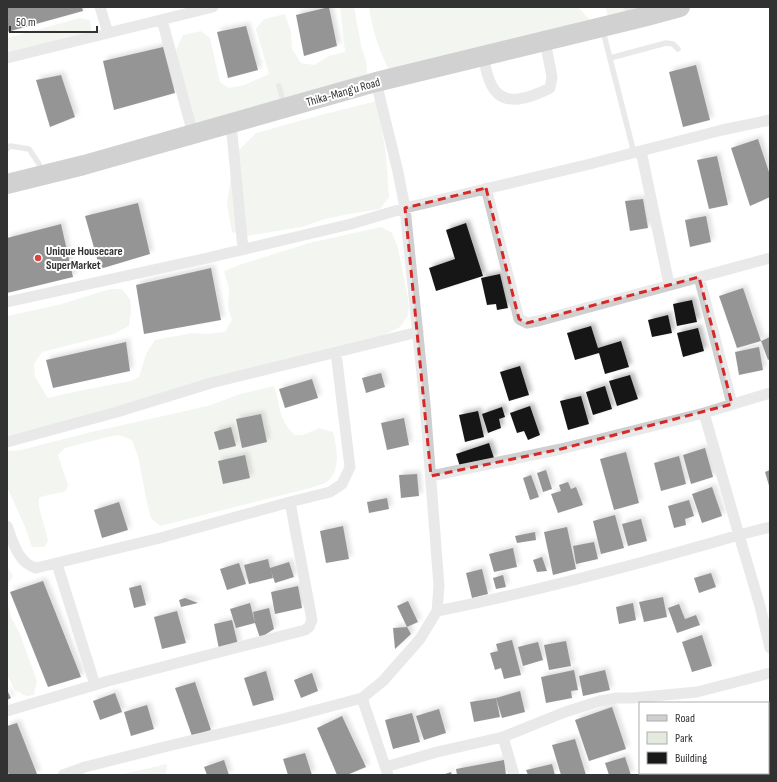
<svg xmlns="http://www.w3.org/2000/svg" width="777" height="782" font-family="'Sofia Sans Condensed',sans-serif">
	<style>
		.green { fill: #e4eade }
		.building { fill: #191919; filter: url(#shadow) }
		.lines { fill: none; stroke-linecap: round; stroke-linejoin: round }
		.lane { stroke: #cfcfcf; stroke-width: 5.5 }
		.street { stroke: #cfcfcf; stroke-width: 11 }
		.highway { stroke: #999; stroke-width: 20 }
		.marked { fill: none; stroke: #d62828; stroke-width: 3; stroke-dasharray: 8 5; stroke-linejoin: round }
		.poi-dot { fill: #dc4240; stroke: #fff; stroke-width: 1.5 }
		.labels { text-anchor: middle; stroke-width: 4; stroke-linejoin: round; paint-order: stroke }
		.street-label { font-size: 12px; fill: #323232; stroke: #fff }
		.poi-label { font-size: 12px; font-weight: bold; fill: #323232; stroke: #fff; text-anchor: start }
	</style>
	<defs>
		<filter id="shadow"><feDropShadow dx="3.5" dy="-3.5" stdDeviation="2" flood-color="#0004"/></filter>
	</defs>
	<rect width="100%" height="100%" fill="#fff"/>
	<path class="green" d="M340 7H354L361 45 366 61 367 74 202 125 191 120 176 50 183 35 201 31 210 38 220 82 229 88 244 85 269 74 256 29 264 19 285 14 291 32 292 49 301 63 314 65 329 56 345 52Z
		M369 7H578L593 23 391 74C380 54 372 30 369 7Z
		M605 7H654L608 16Z
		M80 18 90 20 93 40 85 44 7 62V38Z
		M377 101 386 154 389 197 380 209 349 214 325 219 302 227 247 236 232 232 227 204 233 163 236 153 256 133 321 115Z
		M381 227 392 233 398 248 407 293 409 306 408 316 400 327 380 337 144 406 7 436V316L58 305 110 289H122L130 299 131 312 129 326 114 334 42 352 34 364 35 377 48 398 78 391 131 381 139 377 146 354 155 340 192 333 206 334 225 332 232 320 228 308 229 289 224 271 242 264 309 243Z
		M274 386C281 406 278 420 295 435H303L319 428 333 432C337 447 341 470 328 481 323 485 315 486 310 488L160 526 151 518 147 503 138 456 132 440 119 435 108 437 65 448 58 455 68 485 66 491C57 494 48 494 39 498V507L48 540 45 547H32L25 527 7 487V451L21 450 87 433 190 410 211 405 240 394Z
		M7 566 13 576 7 586Z
		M7 601 11 617 20 634 37 681 34 695 26 696 15 690 7 675Z
		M167 764 166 775H121L122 774Z"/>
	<path class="building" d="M7 7H82L83 11 7 32Z
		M329 7 337 46 304 56 296 15Z
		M246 26 258 70 228 78 217 32Z
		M163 47 175 93 114 110 103 61Z
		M696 65 710 120 683 127 669 72Z
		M61 75 75 117 50 127 36 80Z
		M758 139 770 175V197L750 206 731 148Z
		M717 156 728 205 709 209 697 160Z
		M643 199 648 228 630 231 625 201Z
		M138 203 150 254 100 269 85 216Z
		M706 216 711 242 690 247 685 220Z
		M466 223 483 276 436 291 429 268 455 259 446 230Z
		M61 224 73 277 7 293V238Z
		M211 268 221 320 144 334 136 285Z
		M500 274 508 308 497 310 496 304 487 305 481 278Z
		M743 288 761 341 737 348 719 296Z
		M692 300 697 322 677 326 673 304Z
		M668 315 672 333 652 337 648 320Z
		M591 326 598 348 621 341 629 367 605 374 599 353 575 360 567 333Z
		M698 328 704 351 683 357 677 333Z
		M770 337V359L768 360 761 341Z
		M126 342 130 371 53 388 46 360Z
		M759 347 763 370 739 375 735 352Z
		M520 366 529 395 509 401 500 372Z
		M381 373 385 387 366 393 362 378Z
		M630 375 638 399 617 406 609 381Z
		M312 379 318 398 285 408 279 389Z
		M605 386 612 409 593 415 586 392Z
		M581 396 589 424 568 430 560 401Z
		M530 406 540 435 528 440 524 431 517 433 510 413Z
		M502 407 505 417 499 419 501 428 488 433 482 414Z
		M478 411 484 437 465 442 459 415Z
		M261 414 267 442 242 448 236 419Z
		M404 418 409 445 387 450 381 423Z
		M231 427 236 446 219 450 214 432Z
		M489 443 494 458 461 470 456 454Z
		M705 448 713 477 691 484 683 455Z
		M626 452 639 503 614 510 600 459Z
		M245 455 250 478 223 484 218 461Z
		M679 456 686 484 661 491 654 463Z
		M546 470 552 489 543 492 537 473Z
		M770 470V489L765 472Z
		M417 474 419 496 401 498 399 475Z
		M531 475 539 497 530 500 523 478Z
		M568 482 571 489 576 487 583 505 558 513 551 494 561 491 559 485Z
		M712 487 722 516 702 523 692 494Z
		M387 498 389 509 369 513 367 502Z
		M689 500 694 516 685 519 686 525 674 528 668 506Z
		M119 502 128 530 102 538 94 510Z
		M615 515 624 548 601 554 593 521Z
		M641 519 647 541 628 546 622 524Z
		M343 526 349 559 326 563 320 531Z
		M567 527 576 569 553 575 544 532Z
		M535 532 536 540 517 543 515 536Z
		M594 542 598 559 576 564 573 546Z
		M513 548 517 567 494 572 489 554Z
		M542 557 547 571 537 572 533 560Z
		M268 559 270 568 289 562 294 577 275 583 271 571 273 578 249 584 244 565Z
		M239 563 246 584 227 590 220 569Z
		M482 569 488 594 472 598 466 573Z
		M711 573 716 587 699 593 694 578Z
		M503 575 506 587 496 589 493 578Z
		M43 581 81 677 48 687 10 592Z
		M141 585 146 605 134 608 129 588Z
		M298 586 302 608 275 614 271 592Z
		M663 597 667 617 644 622 639 602Z
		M185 598 198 603 181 607 179 600Z
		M408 601 418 622 407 627 411 634 395 649 393 628 407 627 397 606Z
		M250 603 255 623 236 628 230 609Z
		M633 603 636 620 619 624 616 607Z
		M679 604 685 619 696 615 700 625 677 633 668 608Z
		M269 608 274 629 260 638 255 623 253 612Z
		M177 611 186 643 162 649 154 617Z
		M232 620 238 645 219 649 214 624Z
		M702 635 712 666 692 672 682 642Z
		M512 640 521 675 504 679 501 668 495 670 490 653 498 651 496 644Z
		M566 641 571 666 549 670 544 645Z
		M538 642 543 660 523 666 518 647Z
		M574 670 578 690 571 691 572 698 546 703 541 677Z
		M605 670 610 690 583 696 579 676Z
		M266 671 274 700 253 706 244 678Z
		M312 673 318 691 301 698 294 680Z
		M195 682 211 730 192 736 175 688Z
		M7 690 11 698 7 700Z
		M520 691 525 712 502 718 496 698Z
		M115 693 122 712 100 720 93 701Z
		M496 698 500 717 474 722 470 702Z
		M147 705 154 729 131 736 124 712Z
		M612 707 626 749 589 761 575 720Z
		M439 709 446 733 424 740 416 716Z
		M412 713 420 742 393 749 385 720Z
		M342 716 366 767 347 775H337L317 728Z
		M17 723 37 774 36 775H9L7 770V726Z
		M575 739 586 775H561L552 745Z
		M305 753 312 775H288L283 759Z
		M625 757 631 775H609L605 763Z
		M224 760 229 775H207L204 767Z
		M504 760 506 775H457L456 769Z
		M552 764 555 775H528L526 770Z
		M451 772 452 775H442Z"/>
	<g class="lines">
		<path class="lane" d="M603 31 634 153
			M610 58 666 43 673 44 678 49
			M279 86 284 104
			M7 149 10 146 29 149 39 164 41 172"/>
		<path class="street" d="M100 7 108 33
			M629 7 643 17
			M162 20 193 134
			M483 56C485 66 487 77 492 86 504 109 532 97 550 88L552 77 545 41
			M7 58 213 7
			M231 123 243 249
			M641 151 669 284
			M486 188 519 319 527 323 538 321 770 258
			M699 277 732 404
			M7 302 203 259 351 224 405 208 586 165 722 130 770 120
			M704 413 770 393
			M7 442 117 412 211 383 418 332
			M431 476 561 449 704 413 739 535C639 564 539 591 437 611
			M7 526C13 542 18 563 36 568L160 538 290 502
			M770 527 739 535 760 606 770 648
			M57 564 95 685
			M362 698 388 775
			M7 711 108 681 305 630 309 627 312 620 290 502 330 492 342 484 350 467 336 353
			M503 737 514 775
			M768 745 770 741
			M385 767 437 752 503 737 565 712 600 701 617 698H633L697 692 770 673
			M63 775 85 767 172 745 283 719 362 698 383 681 420 639 437 611 439 586 425 404 405 208 398 172 376 82
			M744 775 745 773"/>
		<path class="highway" d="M7 184 84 165 376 82 643 17 680 7"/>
	</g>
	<path d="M0 0H777V782H0ZM486 188 519 319 527 323 699 277 732 404 561 449 431 476 405 208Z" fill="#fff" fill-opacity=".55" fill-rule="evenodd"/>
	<path class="marked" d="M486 188 519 319 527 323 699 277 732 404 561 449 431 476 405 208Z"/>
	<circle class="poi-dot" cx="38" cy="258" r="4"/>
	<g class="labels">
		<g class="street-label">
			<text transform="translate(343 92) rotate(-16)" y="4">Thika-Mang'u Road</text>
		</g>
		<g class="poi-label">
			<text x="46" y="255">Unique Housecare<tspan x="46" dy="14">SuperMarket</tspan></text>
		</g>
	</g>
	<rect width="777" height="782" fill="none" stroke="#323232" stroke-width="16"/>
	<rect x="639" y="702" width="130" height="72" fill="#ffffff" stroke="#adadad"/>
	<rect x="647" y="715" width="20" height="6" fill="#cfcfcf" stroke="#adadad"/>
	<text x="675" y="722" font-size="12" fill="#323232">Road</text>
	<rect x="647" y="732" width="20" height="12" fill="#e4eade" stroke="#adadad"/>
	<text x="675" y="742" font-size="12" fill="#323232">Park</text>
	<rect x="647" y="752" width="20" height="12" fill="#191919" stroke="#adadad"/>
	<text x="675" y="762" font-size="12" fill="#323232">Building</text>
	<path d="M10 26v6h87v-6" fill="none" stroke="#323232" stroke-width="2"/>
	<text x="16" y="26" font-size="12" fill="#323232" stroke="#ffffff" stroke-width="3" paint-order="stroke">50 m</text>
</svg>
